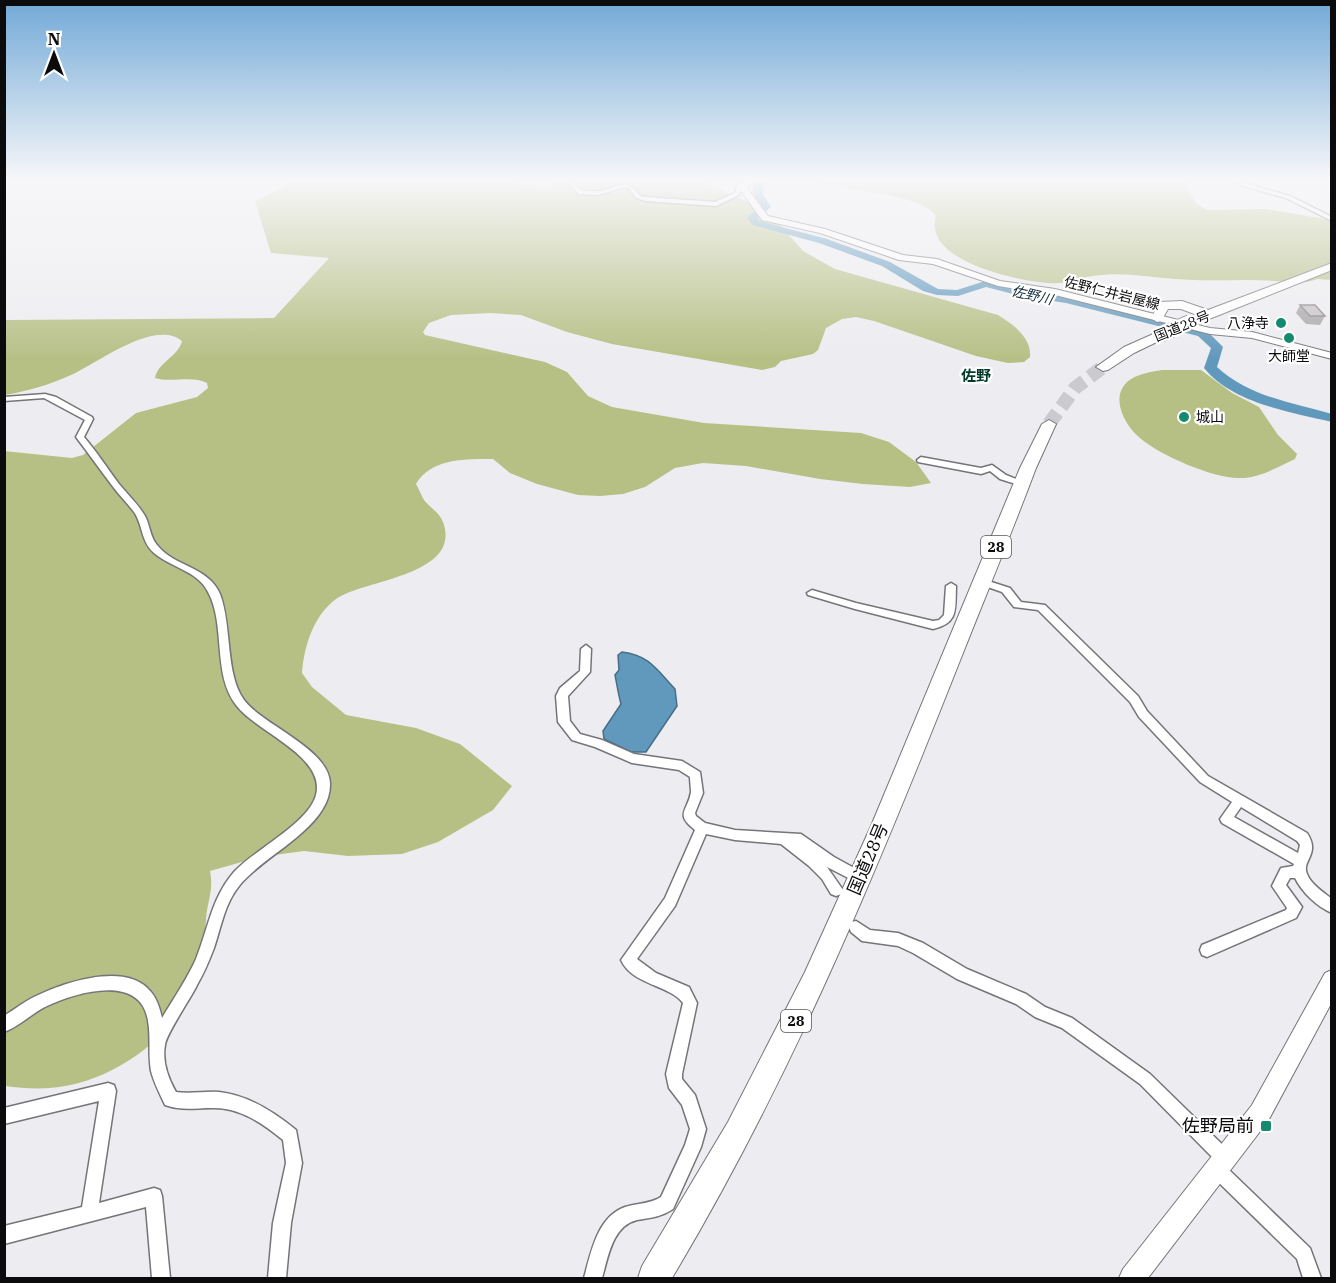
<svg xmlns="http://www.w3.org/2000/svg" width="1336" height="1283" font-family="'IBM Plex Serif','Noto Sans JP',serif">
	<style>
		.forest { fill: #b6c085 }
		.water { fill: #6199bd; stroke: #476e88; stroke-width: 1.5 }
		.lines { fill: none; stroke-linecap: round; stroke-linejoin: round }
		.river { fill: #6199bd; fill-rule: evenodd }
		.highway-tunnel { stroke: #cbcbcf; stroke-width: 14; stroke-dasharray: 14 7; stroke-linecap: butt }
		.street-casing { stroke: #757478; stroke-width: 3 }
		.secondary-casing { stroke: #757478; stroke-width: 2 }
		.highway-casing { stroke: #757478; stroke-width: 2 }
		.street { fill: #fff; fill-rule: evenodd }
		.secondary { fill: #fff; fill-rule: evenodd }
		.highway { fill: #fff; fill-rule: evenodd }
		.highway-bridge-casing { stroke: #757478; stroke-width: 16; stroke-linecap: butt }
		.highway-bridge { stroke: #fff; stroke-width: 14 }
		.wall { fill: #aca8aa }
		.building { fill: #c8c3c6; stroke: #8c888b; stroke-width: 1.5 }
		.poi-dot { fill: #148b6e; stroke: #fff; stroke-width: 2 }
		.labels { text-anchor: middle; stroke-width: 4.5; stroke-linejoin: round; paint-order: stroke }
		.far-street-label { font-size: 14px; fill: #0b0b0d; stroke: #fff }
		.far-water-label { font-size: 14px; font-style: italic; fill: #122c3c; stroke: #fff }
		.far-poi-label { font-size: 14px; fill: #0b0b0d; stroke: #fff; text-anchor: end }
		.shield { fill: #fff; stroke: #545456; stroke-width: 1.5 }
		.shield-label { font-size: 14px; font-weight: bold; fill: #0b0b0d }
		.far-quarter-label { font-size: 15px; font-weight: bold; fill: #023a2c; stroke: #fff }
		.near-street-label { font-size: 18px; fill: #0b0b0d; stroke: #fff }
		.near-poi-label { font-size: 18px; fill: #0b0b0d; stroke: #fff; text-anchor: end }
	</style>
	<rect width="100%" height="100%" fill="#ededf1"/>
	<path class="forest" d="M298 180H495L545 189 561 180H699L755 205 781 226 803 251 835 269 998 315C1013 324 1032 338 1030 357L1024 362 1008 363 976 356 874 321 856 317 842 319 826 328 818 350 813 354 781 361 775 367 762 370 612 344 567 332 521 315 490 313 451 315 429 323 423 332 425 335 545 362 567 372 588 396 612 407 704 423 861 433 889 442 916 462 931 483 910 487 863 484 820 479 746 466 703 463 675 468 645 487 623 494 600 496 578 495 537 484 510 473 493 459C466 459 431 458 416 484 419 489 421 495 424 500 431 509 441 513 444 525 459 576 362 580 336 599 313 616 304 647 302 673L312 687 346 715 416 728 460 744 512 786 493 810 438 842 402 854 348 856 304 851 260 857 210 871C214 891 207 901 206 920 204 941 204 965 196 984 174 1038 110 1084 50 1088 35 1089 19 1088 5 1086L4 451 72 458 83 455 136 413 197 397 208 388 207 383C193 375 171 383 155 378 158 362 178 357 182 341 155 318 96 364 71 375 49 385 28 391 5 395V320L274 318 329 258 271 253 255 201Z
		M809 180H1188L1187 188 1197 204 1207 210 1265 209 1331 220V280L1318 279 1307 282C1287 282 1267 280 1247 280 1223 280 1199 281 1175 279 1161 278 1147 276 1134 275 1121 274 1106 274 1093 276 1077 278 1066 285 1048 283 1018 281 922 261 936 216 923 193 836 190 809 180Z
		M1162 370H1201L1232 393 1259 407 1278 435 1297 454 1295 459C1277 467 1259 479 1238 478 1213 478 1159 455 1140 438 1125 426 1110 398 1127 382 1136 374 1151 372 1162 370Z"/>
	<path class="water" d="M622 652C649 655 657 670 675 689L677 706 646 752H631L604 739 603 731 621 704C618 693 617 685 615 675L619 670 618 655Z"/>
	<g class="lines">
		<path class="river" d="M760 180H770L763 186V194L771 207 757 218 759 221 827 239 890 262 938 289 957 290 985 281 1025 291 1066 297 1206 330 1223 347 1217 367C1248 396 1292 403 1332 414V422C1290 412 1232 403 1204 368L1211 348 1198 336 1066 303 1025 297 986 287 958 296 937 295 923 291 882 266 819 243 753 225 747 218 761 206 753 194V185Z"/>
		<path class="highway-tunnel" d="M1049 424 1075 388 1103 367"/>
		<defs>
			<path id="street" d="M565 180H571L581 190C587 191 594 192 601 191 620 186 626 177 640 196L646 197 715 202 735 193 738 183 747 184 742 186 739 195 716 206 646 201 636 198 629 188 625 187 598 195 579 194Z
				M1233 180H1239L1247 184 1290 196 1332 217V221L1286 198 1243 186Z
				M45 394 56 397 92 417 93 419 84 437C97 452 107 468 119 484 128 495 138 504 145 516 150 525 150 537 157 545 174 567 208 566 220 594 232 625 225 674 244 700 264 726 328 748 330 783 332 827 263 855 239 886 225 903 221 927 214 948 209 961 204 973 197 985 191 998 166 1034 165 1045 162 1061 168 1078 176 1092 190 1094 205 1091 219 1092 248 1095 274 1112 296 1130L302 1163 291 1223 286 1278H268L273 1223 286 1163 283 1140C262 1123 239 1107 212 1108 195 1108 181 1111 165 1105 160 1094 154 1083 151 1071 148 1054 151 1037 148 1021 141 973 77 992 47 1006 32 1013 20 1026 4 1032V1016C15 1009 25 1001 36 996 65 982 127 961 151 992 157 999 160 1009 162 1018 174 998 187 979 196 959 208 929 212 897 234 872 254 850 309 823 316 795 326 756 257 733 236 705 212 674 226 625 208 592 198 571 170 567 154 553 141 542 143 525 134 512 128 504 120 496 114 488 101 471 89 454 76 437L85 420 44 398 4 401V397Z
				M921 457 981 468 992 465 1006 475 1026 483 1022 486 1000 479 990 471 981 474 918 462 917 460Z
				M982 579 1010 588 1021 602 1045 605 1138 696 1147 711 1208 776 1307 833C1321 854 1301 861 1307 874 1311 884 1323 892 1332 899V913C1317 907 1302 892 1295 878H1290L1286 885 1302 907 1296 918 1207 957 1202 955 1200 950 1202 945 1286 910 1287 908 1272 886 1281 868 1293 866 1294 864 1222 823 1220 819 1232 802 1200 782 1139 717 1130 702 1038 610 1014 607 1002 592 979 584 977 582 979 580ZM1241 807 1297 841 1300 845 1298 853 1234 817Z
				M951 583 956 586C955 609 959 623 933 629L855 609 808 595 807 593 812 590 856 603 933 621 939 620 944 615 946 586Z
				M586 645 591 649 590 672 568 696 570 721 580 734 602 740 634 754 682 761 700 772 703 793 695 813 696 816 705 823 735 830 801 834 834 857 865 874 867 878 865 882 860 884 827 867 843 890 841 894 836 896 831 894 822 879 809 866 781 844 735 840 706 834 675 906 637 959 656 973 689 987 697 1003 682 1074V1079L695 1095 706 1129 701 1147 673 1209C661 1217 650 1218 637 1220 612 1226 608 1258 602 1278H584C591 1253 597 1217 625 1207 637 1203 650 1204 661 1197L685 1145 690 1129 682 1105 669 1088 666 1074 683 1003C670 985 632 985 621 960L665 898 695 830C674 814 688 811 691 792 691 788 690 782 690 777L679 770 632 763 595 747 572 740 558 722 556 696 560 688 580 671 581 649Z
				M856 921 870 930 898 933 923 943 967 969 1026 994 1045 1007 1072 1018 1150 1074 1231 1153 1233 1159 1231 1165 1226 1167 1310 1248 1321 1278H1303L1297 1259 1211 1175 1209 1169 1211 1163 1216 1161 1140 1084 1062 1028 1035 1017 1016 1004 957 979 913 953 898 946 862 941 851 932 849 927 851 922Z
				M108 1083 114 1085 116 1091 99 1203 154 1188 160 1190 162 1196 170 1278H152L146 1207 4 1244V1226L82 1207 99 1101 4 1124V1108Z"/>
			<path id="secondary" d="M748 180H757L747 188 768 216 825 229 903 255 937 259 1000 281 1055 289 1210 328 1252 332 1332 353V359L1252 338 1210 334 1055 295 998 286 933 264 899 260 820 233 762 220 739 188 741 182Z
				M1332 970V1002L1268 1121 1148 1278H1119L1123 1269 1252 1105 1325 973Z"/>
			<path id="highway" d="M1332 263V270L1194 325 1190 326 1184 322 1197 315 1181 309H1168L1161 321 1157 322 1151 318 1160 302 1182 301 1208 310Z
				M1160 331 1166 335 1165 338 1134 353 1108 370 1103 371 1096 367 1124 347Z
				M1049 420 1056 424 1036 468C1012 532 986 595 961 658 877 871 790 1081 672 1278H638L642 1266 728 1122 805 972 871 826 1020 468 1042 424Z"/>
		</defs>
		<use href="#street" class="street-casing"/>
		<use href="#secondary" class="secondary-casing"/>
		<use href="#highway" class="highway-casing"/>
		<use href="#street" class="street"/>
		<use href="#secondary" class="secondary"/>
		<use href="#highway" class="highway"/>
		<defs>
			<path id="highway-bridge" d="M1160 335 1190 322"/>
		</defs>
		<use href="#highway-bridge" class="highway-bridge-casing"/>
		<use href="#highway-bridge" class="highway-bridge"/>
	</g>
	<path class="wall" d="M1300 305 1325 316 1320 325 1306 324 1296 313Z"/>
	<path class="building" d="M1300 305H1315L1325 316H1310Z"/>
	<linearGradient id="sky" x2="0" y2="1"><stop stop-color="#72a9d7"/><stop offset="0.5" stop-color="#f7f7f9"/><stop offset="1" stop-color="#f7f7f9" stop-opacity="0"/></linearGradient>
	<rect width="1336" height="359" fill="url(#sky)"/>
	<g class="poi-dot">
		<circle cx="1281" cy="323" r="6"/>
		<circle cx="1289" cy="338" r="6"/>
		<circle cx="1184" cy="417" r="6"/>
		<rect x="1260" y="1120" width="12" height="12" rx="3"/>
	</g>
	<g class="labels">
		<g class="far-street-label">
			<text transform="translate(1112 293) rotate(14)" y="5">佐野仁井岩屋線</text>
			<text transform="translate(1182 326) rotate(-22)" y="5">国道28号</text>
		</g>
		<g class="far-water-label">
			<text transform="translate(1032 295) rotate(13)" y="5">佐野川</text>
		</g>
		<g class="far-poi-label">
			<text x="1269" y="328">八浄寺</text>
			<text x="1289" y="361" text-anchor="middle">大師堂</text>
			<text x="1196" y="422" text-anchor="start">城山</text>
		</g>
		<g class="shield">
			<rect x="981" y="536" width="30" height="22" rx="4.5"/>
			<rect x="781" y="1010" width="30" height="22" rx="4.5"/>
		</g>
		<g class="shield-label">
			<text x="996" y="552">28</text>
			<text x="796" y="1026">28</text>
		</g>
		<g class="far-quarter-label">
			<text x="976" y="381">佐野</text>
		</g>
		<g class="near-street-label">
			<text transform="translate(868 859) rotate(-67)" y="6">国道28号</text>
		</g>
		<g class="near-poi-label">
			<text x="1254" y="1132">佐野局前</text>
		</g>
	</g>
	<rect width="1336" height="1283" fill="none" stroke="#0b0b0d" stroke-width="12"/>
	<g transform="translate(54 54)" stroke="#ffffff" stroke-width="4.5" paint-order="stroke">
	<path d="M0-4.5L10 22L0 15L-10 22Z" fill="#0b0b0d"/>
	<text y="-9" font-size="16" font-weight="bold" text-anchor="middle" fill="#0b0b0d">N</text>
	</g>
</svg>
